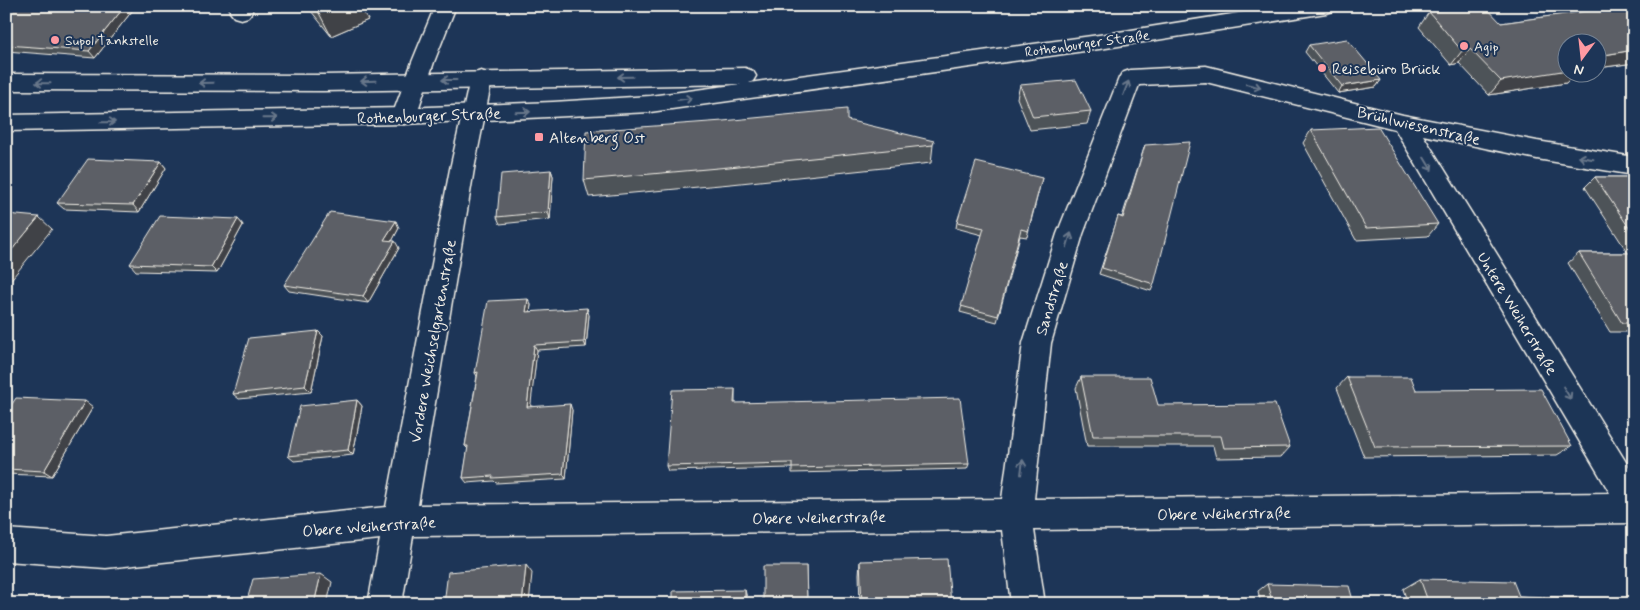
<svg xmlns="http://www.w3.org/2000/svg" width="1640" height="610" font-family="Mynerve,sans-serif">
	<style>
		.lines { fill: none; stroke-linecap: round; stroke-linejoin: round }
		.minor-casing { stroke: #f4f1e8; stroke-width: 3 }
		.major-casing { stroke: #f4f1e8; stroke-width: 3 }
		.minor { fill: #1d3557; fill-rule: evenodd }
		.major { fill: #1d3557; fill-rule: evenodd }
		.wall { fill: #4e5258; stroke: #f4f1e8 }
		.shaded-wall { fill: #404247; stroke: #f4f1e8 }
		.building { fill: #5b5f66; stroke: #f4f1e8 }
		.oneway { stroke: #68778a }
		.poi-dot { fill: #ff9aa2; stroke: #1d3557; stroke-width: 2 }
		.labels { text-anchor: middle; stroke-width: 4; stroke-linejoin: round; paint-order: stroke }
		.far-poi-label { font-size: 14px; fill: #f4f1e8; stroke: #1d3557; text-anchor: start }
		.far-street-label { font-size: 14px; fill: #f4f1e8; stroke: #1d3557 }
		.poi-label { font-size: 16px; fill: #f4f1e8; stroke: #1d3557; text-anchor: start }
		.street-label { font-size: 16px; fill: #f4f1e8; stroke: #1d3557 }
	</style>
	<rect width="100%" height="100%" fill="#1d3557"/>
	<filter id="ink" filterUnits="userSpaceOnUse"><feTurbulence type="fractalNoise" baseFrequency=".02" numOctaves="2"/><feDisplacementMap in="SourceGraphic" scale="10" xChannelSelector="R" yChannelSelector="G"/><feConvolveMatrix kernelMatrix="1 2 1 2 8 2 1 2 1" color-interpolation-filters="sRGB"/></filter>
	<g filter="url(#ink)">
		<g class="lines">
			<defs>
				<path id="minor" d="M230 6H252V12L248 17 241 19 234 17 230 12Z
					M435 6H456L434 62 416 116 412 122 404 124 396 122 392 116 412 62Z
					M1206 66 1403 115 1537 141 1634 157V175L1537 159 1423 135 1634 475V523L1034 530 1045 604H1011L1002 530 413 536 402 604H368L380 539 106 568 6 561V529L106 536 386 507 450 169 470 79 473 74 481 71 489 74 492 79 474 169 418 505 1002 499 1023 343 1057 234 1119 78 1122 73 1130 70ZM1206 82 1395 129 1610 493 1034 499 1051 343 1083 234 1139 85Z"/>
				<path id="major" d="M1282 6H1336L1333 11 1326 13 1106 48 650 112 404 124 6 131V115L404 108 553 102 650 96 741 84 323 91 6 90V74L323 75 745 68 753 71 756 76 753 81 749 83 1106 34Z"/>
			</defs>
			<use href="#minor" class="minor-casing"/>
			<use href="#major" class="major-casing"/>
			<use href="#minor" class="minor"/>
			<use href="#major" class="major"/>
		</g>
		<path class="wall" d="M6 6H136L95 58 6 51Z
			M307 6H363L364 9 362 10 368 20 331 36Z
			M1591 6H1634V63L1598 68V42L1568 72H1576L1566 83 1489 95 1459 63 1451 65 1419 27 1429 12 1501 23 1588 11Z
			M1309 45 1381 80 1376 87 1338 93 1305 52Z
			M1020 85 1091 111 1087 124 1030 130 1017 98Z
			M847 121 933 145 931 163 731 184 589 197 584 180Z
			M1311 130 1438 224 1428 236 1356 240 1303 143Z
			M1145 145 1154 284 1151 291 1099 274 1116 223 1118 216 1122 217Z
			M161 162 166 168 139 212 64 209 57 203Z
			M551 170 553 176 550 219 500 224 497 217Z
			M1595 177H1634V332H1610L1568 263 1579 253H1628L1585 187Z
			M1042 178 1027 237 1020 236 997 322 960 312 982 235 956 228 957 222Z
			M238 219 243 225 217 273 136 271 130 264Z
			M399 228 392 241 399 248 368 303 289 291 284 285Z
			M528 299 531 305 530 312 589 315 586 347 537 350 530 406 572 410 566 479 496 483 494 481 467 483 463 478 468 449 465 446 477 376 475 373Z
			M318 331 323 336 311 392 239 399 233 394Z
			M1081 377 1158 405 1290 447 1281 457 1216 458 1213 446H1087L1076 388Z
			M1347 377 1416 390 1572 446 1557 455 1364 457 1337 388Z
			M735 389V403L969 464 967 469 792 473V468L668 471 666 466Z
			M357 400 362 406 353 455 294 461 288 456Z
			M93 407 52 476 6 474V413Z
			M860 561 951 604H860L859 574Z
			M806 566 807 604H763V601Z
			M1420 579 1519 596 1634 604H1408L1403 589Z
			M1267 584 1354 604H1261L1258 591Z"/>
		<path class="shaded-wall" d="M125 6H136L95 58 89 51Z
			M336 6H363L364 9 362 10 368 20 331 36 319 13Z
			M1470 49 1459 63 1451 65 1462 51Z
			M1634 50V63L1598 68V56Z
			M1568 63V72H1576L1566 83 1489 95 1501 81Z
			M1381 80 1376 87 1338 93 1342 86Z
			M161 162 166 168 139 212 133 205Z
			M551 170 553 176 550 219 548 212Z
			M39 217 52 229 9 282 6 279V257Z
			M238 219 243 225 217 273 211 267Z
			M396 221 399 228 389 247 384 240Z
			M395 241 399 248 368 303 363 296Z
			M528 299 531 305 529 318 526 312Z
			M587 308 589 315 586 347 584 342Z
			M318 331 323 336 311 392 305 386Z
			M534 345 537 350 530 412 527 407Z
			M357 400 362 406 353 455 348 450Z
			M85 401 93 407 52 476 44 471Z
			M570 404 572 410 566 479 563 474Z
			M526 565 532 573 529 604H522Z
			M321 574 332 582 327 604H314Z
			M745 590 747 598V604H745Z"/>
		<path class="building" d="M6 6H125L89 51 6 45Z
			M313 6H336L319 13Z
			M1485 6 1501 23 1608 8 1606 6H1634V50L1598 56V42H1568V70L1501 81 1470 49 1462 51 1429 12Z
			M1347 39 1381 80 1342 86 1309 45Z
			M1076 80 1091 111 1033 117 1020 85Z
			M847 109V120L934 141 933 145 729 167 584 180 586 131 723 121Z
			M1378 127 1438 224 1366 228 1311 130Z
			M1190 142 1154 284 1102 268 1118 216 1123 218 1145 145Z
			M88 159 161 162 133 205 57 203Z
			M976 162 1042 178 1028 231 1021 229 998 316 961 306 984 228 957 222Z
			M551 170 548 212 497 217 501 174Z
			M1595 177H1634V235Z
			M330 212 396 221 384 240 395 241 363 296 284 285Z
			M6 214 39 217 6 257Z
			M160 216 238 219 211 267 130 264Z
			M1579 253H1634V323H1622Z
			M528 299 526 312 587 308 584 342 534 345 527 407 570 404 563 474 492 478 493 476 463 478 468 446H465L478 372 475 373 488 301Z
			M318 331 305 386 233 394 249 338Z
			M1081 377H1150L1158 405 1275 404 1290 447 1224 448 1221 436H1093Z
			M1347 377H1411L1416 390 1541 389 1572 446 1375 447Z
			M735 389 734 403 960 398 969 464 792 468V463L666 466 672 390Z
			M16 398 85 401 44 471 6 469V413Z
			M357 400 348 450 288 456 300 406Z
			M947 559 951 604H862L860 561Z
			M526 565 522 604H444L448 572Z
			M763 566H806L807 601H763Z
			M321 574 314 604H246L253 579Z
			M1420 579 1513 581 1519 596 1634 599V604H1429Z
			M1267 584 1349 586 1354 604H1273Z
			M745 590V604H673V591Z
			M1070 600 1137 603V604H1070Z"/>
		<defs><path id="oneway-shaft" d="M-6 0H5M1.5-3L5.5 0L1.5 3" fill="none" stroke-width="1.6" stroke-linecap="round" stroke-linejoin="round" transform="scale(1.25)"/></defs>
		<g class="oneway">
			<use href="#oneway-shaft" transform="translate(625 77) rotate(179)"/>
			<use href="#oneway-shaft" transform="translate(449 80) rotate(180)"/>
			<use href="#oneway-shaft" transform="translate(368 81) rotate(178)"/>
			<use href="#oneway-shaft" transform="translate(43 83) rotate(-179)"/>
			<use href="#oneway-shaft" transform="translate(206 83) rotate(179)"/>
			<use href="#oneway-shaft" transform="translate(1254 86) rotate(14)"/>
			<use href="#oneway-shaft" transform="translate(1126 88) rotate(-69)"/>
			<use href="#oneway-shaft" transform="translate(685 99) rotate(-8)"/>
			<use href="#oneway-shaft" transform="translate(523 112) rotate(-2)"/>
			<use href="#oneway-shaft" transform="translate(270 118) rotate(-1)"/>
			<use href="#oneway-shaft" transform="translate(108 122) rotate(-1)"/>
			<use href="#oneway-shaft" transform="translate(1586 158) rotate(-171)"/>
			<use href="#oneway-shaft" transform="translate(1428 164) rotate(59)"/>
			<use href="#oneway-shaft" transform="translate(1069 240) rotate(-73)"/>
			<use href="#oneway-shaft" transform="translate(1567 393) rotate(59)"/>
			<use href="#oneway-shaft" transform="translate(1022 467) rotate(-83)"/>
		</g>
	</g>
	<g class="poi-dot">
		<circle cx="55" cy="40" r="5"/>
		<circle cx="1464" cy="46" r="5"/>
		<circle cx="1322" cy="68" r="5"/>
		<rect x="534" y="132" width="10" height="10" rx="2.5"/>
	</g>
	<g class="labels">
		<g class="far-poi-label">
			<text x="65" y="45">Supol Tankstelle</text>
			<text x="1474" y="51">Agip</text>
		</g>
		<g class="far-street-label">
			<text transform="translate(1087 43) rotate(-8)" y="5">Rothenburger Straße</text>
		</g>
		<g class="poi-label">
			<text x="1332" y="74">Reisebüro Brück</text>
			<text x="549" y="143">Altenberg Ost</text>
		</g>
		<g class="street-label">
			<text transform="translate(429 115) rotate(-2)" y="6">Rothenburger Straße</text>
			<text transform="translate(1419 125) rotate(13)" y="6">Brühlwiesenstraße</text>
			<text transform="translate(1051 298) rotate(-73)" y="6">Sandstraße</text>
			<text transform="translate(1518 313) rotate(59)" y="6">Untere Weiherstraße</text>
			<text transform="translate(432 341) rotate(-80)" y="6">Vordere Weichselgartenstraße</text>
			<text transform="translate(1224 513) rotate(-1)" y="6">Obere Weiherstraße</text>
			<text transform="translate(819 517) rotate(-1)" y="6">Obere Weiherstraße</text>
			<text transform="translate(369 526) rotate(-4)" y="6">Obere Weiherstraße</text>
		</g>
	</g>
	<rect width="1640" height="610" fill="none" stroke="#1d3557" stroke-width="25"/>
	<rect x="12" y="12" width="1615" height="585" fill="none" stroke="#f4f1e8" stroke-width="2" filter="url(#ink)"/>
	<g transform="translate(1582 58) rotate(195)"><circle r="24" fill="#1d3557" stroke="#738091"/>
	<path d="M0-4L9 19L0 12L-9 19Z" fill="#ff9aa2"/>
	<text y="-8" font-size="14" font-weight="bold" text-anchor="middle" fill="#f4f1e8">N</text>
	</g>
</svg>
